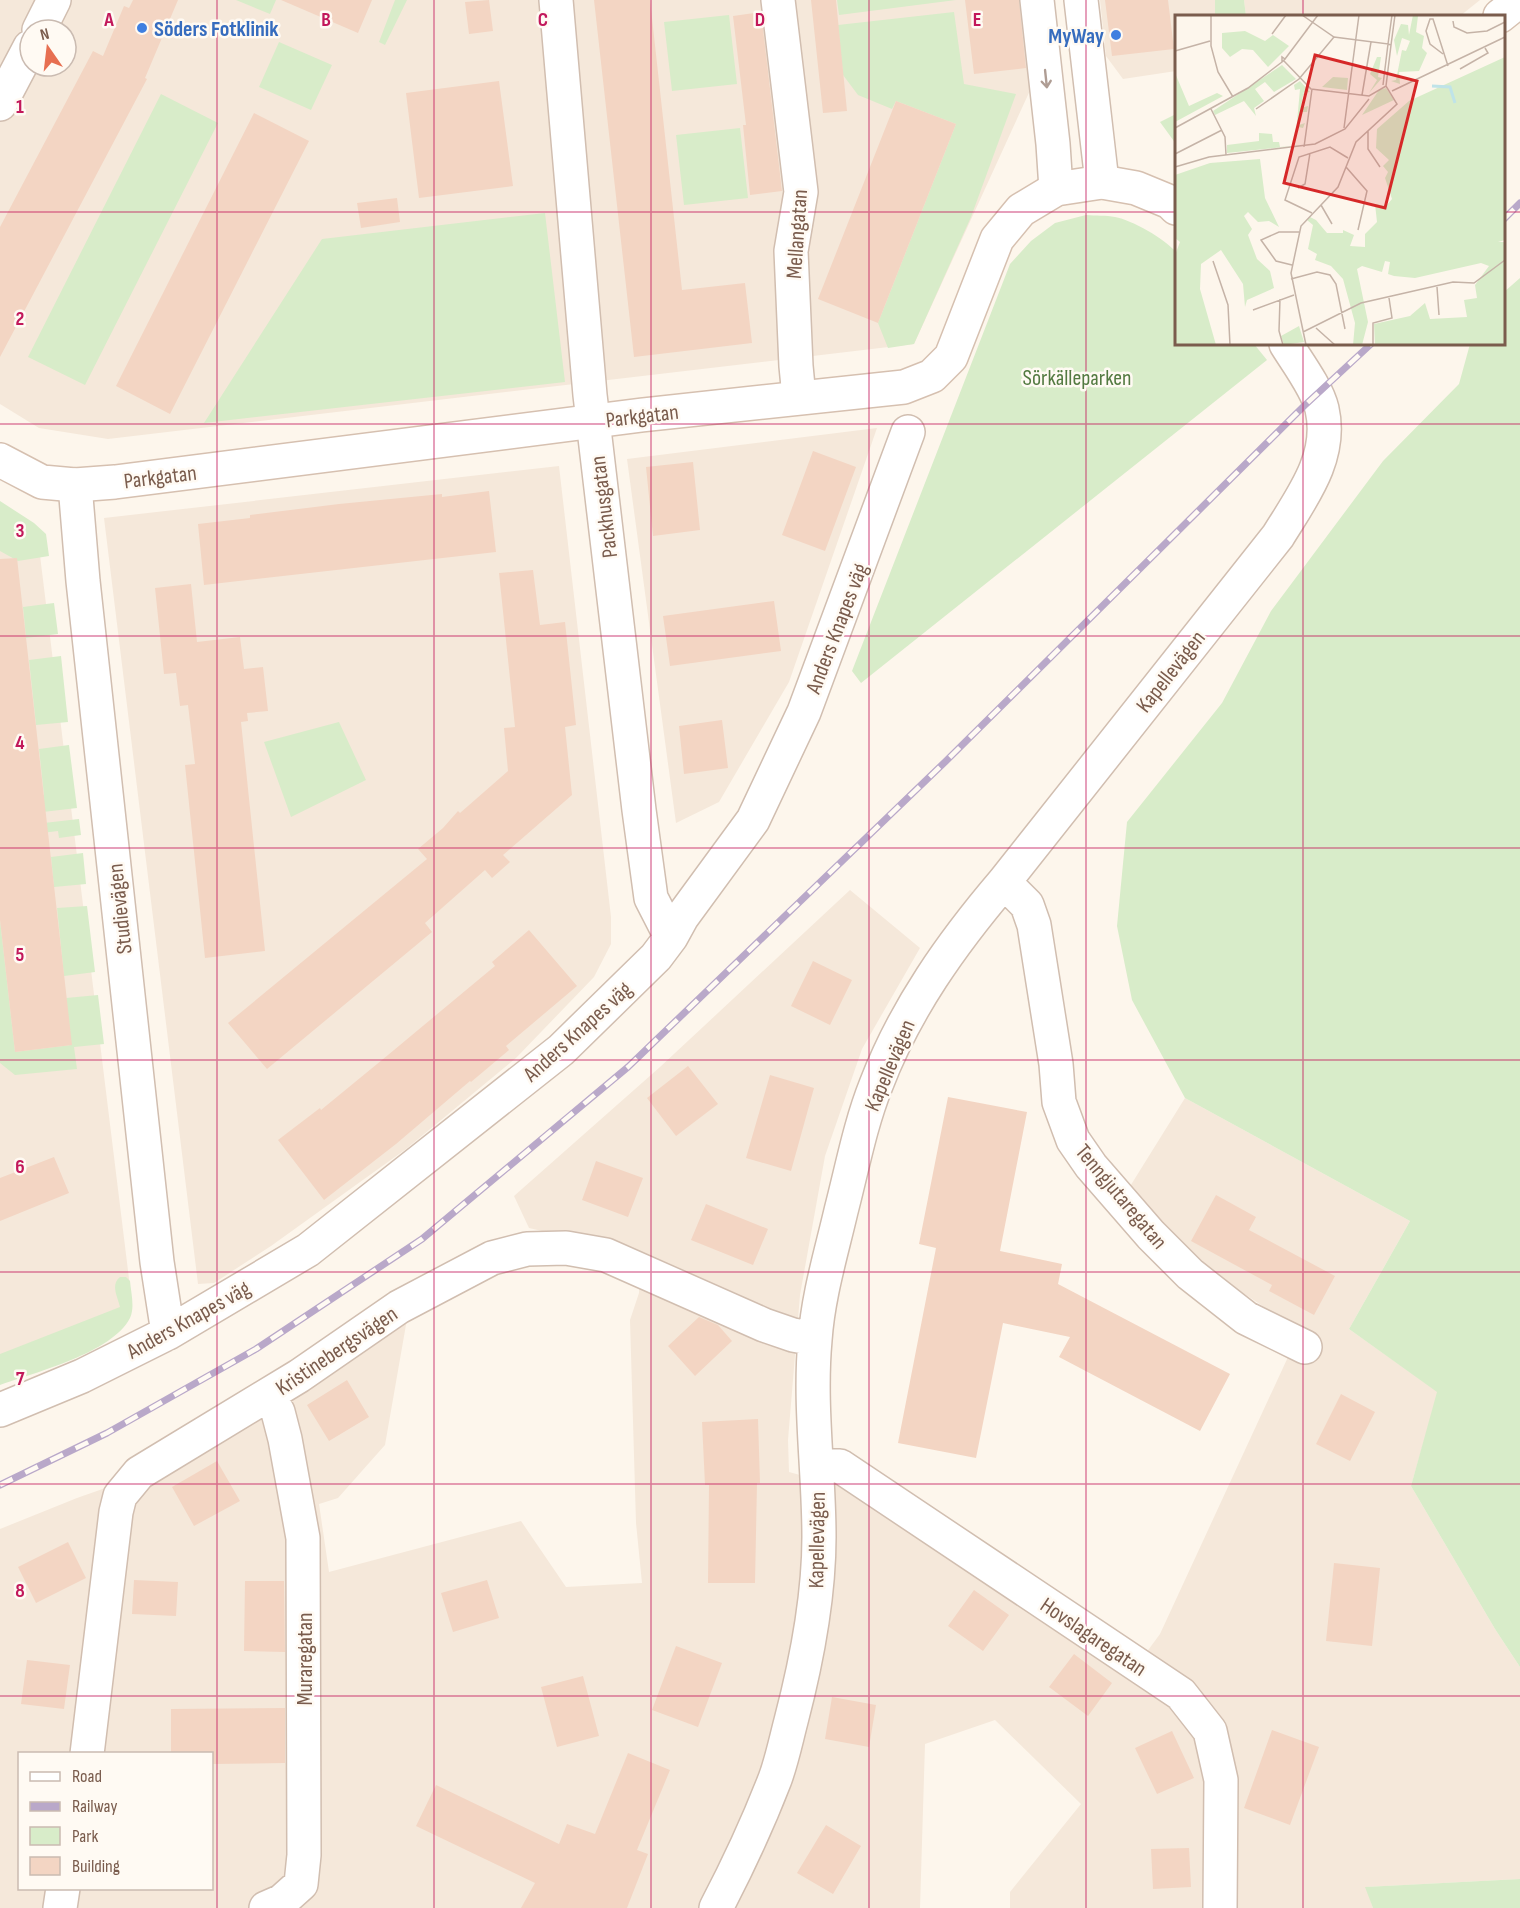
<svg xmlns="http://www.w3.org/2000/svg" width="1520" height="1908" font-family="'Sofia Sans Condensed',sans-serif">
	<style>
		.residential { fill: #f5e8da; fill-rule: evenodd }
		.green { fill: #d8ecc9 }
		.building { fill: #f3d5c3 }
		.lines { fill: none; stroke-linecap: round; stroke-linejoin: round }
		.street-casing { stroke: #d1beb0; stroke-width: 36 }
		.secondary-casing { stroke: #d6c0b0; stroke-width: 36 }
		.street { stroke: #fff; stroke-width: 33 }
		.secondary { stroke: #fff; stroke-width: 33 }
		.rail-casing { stroke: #b9a8c9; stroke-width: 7 }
		.rail { stroke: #fffaf3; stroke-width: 4.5; stroke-dasharray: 14; stroke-linecap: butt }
		.oneway { stroke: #af9d94 }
		.grid { fill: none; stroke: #c2185b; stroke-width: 1.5; stroke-opacity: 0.55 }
		.shop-dot { fill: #3f7fe0; stroke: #fffaf3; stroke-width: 2 }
		.labels { text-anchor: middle; stroke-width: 5; stroke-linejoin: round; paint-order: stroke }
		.shop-label { font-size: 22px; font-weight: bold; fill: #366cbe; stroke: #fffaf3; text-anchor: start }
		.street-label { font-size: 22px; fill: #7a5c4d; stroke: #fffaf3 }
		.park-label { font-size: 22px; fill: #537a41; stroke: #fffaf3 }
		.inset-river { fill: none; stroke: #bfe3e8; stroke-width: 3 }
		.inset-road { fill: none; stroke: #c5b3a7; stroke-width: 1.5 }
		.view { fill: #d62828; fill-opacity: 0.15; stroke: #d62828; stroke-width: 3 }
		.inset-edge { fill: none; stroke: #7a5c4d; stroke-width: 3 }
		.grid-label { font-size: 20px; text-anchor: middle; font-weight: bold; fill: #c2185b; stroke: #fffaf3; stroke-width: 5; stroke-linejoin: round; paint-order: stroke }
	</style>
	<rect width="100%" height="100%" fill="#fdf6ec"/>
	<path class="residential" d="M0 0H1030L1038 73 914 344 108 439 39 428 0 404ZM30 30H66V66H30Z
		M1100 0H1215V16H1176V71L1123 79 1106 56Z
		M1244 0H1480L1460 16H1246Z
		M877 428 789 682 719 802 676 823 627 459Z
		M559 466 611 917V944L594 977 516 1058 406 1149 271 1246 214 1283 198 1284 104 518Z
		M0 505 37 531 132 1303 0 1383Z
		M850 890 920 948 862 1049 825 1156 800 1295 788 1440 789 1472 844 1487 1129 1676 1160 1634 1300 1331 1192 1259 1129 1188 1185 1098 1410 1221 1349 1329 1438 1392 1411 1486 1495 1629 1520 1667V1879L1366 1887 1373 1908H1010V1892L1081 1804 995 1720 925 1744 920 1908H0V1529L77 1498 182 1461 407 1319 385 1445 338 1498 319 1504 329 1572 521 1521 566 1587 642 1583 636 1523 630 1320 639 1293 641 1254 529 1228 514 1196 660 1067ZM20 1754H212V1888H20Z"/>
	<path class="green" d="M236 0H276L270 14Z
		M395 0H407L385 45 379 42Z
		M837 0H956L839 15Z
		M1215 0H1244L1246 16H1215Z
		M954 12 964 84 1016 94 971 217 914 344 888 348 878 323 956 124 896 101 892 109 858 95 843 75 838 25Z
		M729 15 737 84 672 91 664 22Z
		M279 42 332 65 311 110 259 87Z
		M161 94 218 123 85 385 28 357Z
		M1176 114V144L1160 122Z
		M740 128 748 198 684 205 676 135Z
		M545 213 565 382 204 423 322 239Z
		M1086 215C1096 216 1106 215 1115 217 1132 220 1165 239 1176 252V344H1254L1267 360 861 683 852 671 1010 264 1031 241 1055 223Z
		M1520 278V1667L1495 1629 1411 1486 1437 1392 1349 1329 1410 1221 1185 1098 1132 1000 1117 926 1127 822 1222 703 1271 611 1383 461 1459 384 1470 344H1504V292Z
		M0 501 34 523 46 534 49 556 18 561 0 551Z
		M54 603 58 634 26 638 23 607Z
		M61 656 68 722 36 725 29 660Z
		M339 722 366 780 291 817 264 742Z
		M69 745 77 808 0 817V800L44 795 39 749Z
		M79 819 81 835 59 838 58 831 1 838 0 828Z
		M83 853 86 884 54 887 51 857Z
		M87 906 95 972 64 976 57 908Z
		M0 920 15 1052 71 1045 66 998 98 995 104 1044 74 1047 77 1069 15 1075 0 1063Z
		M120 1277H126L130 1281C131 1293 135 1307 130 1318 112 1353 36 1372 0 1385V1354L120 1307C118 1297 110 1285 120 1277Z
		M1520 1879V1908H1373L1365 1887Z"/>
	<path class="building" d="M133 0H178L145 78 147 79 0 357V227L93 51 103 56 124 6 129 8Z
		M281 0H372L358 33Z
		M489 0 493 31 469 34 465 2Z
		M594 0H650L682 290 745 283 752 343 634 357Z
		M811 0H836L847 111 823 113Z
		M965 0H1019L1026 68 974 74Z
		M1105 0H1168L1174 49 1112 56Z
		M761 12 782 191 750 195 743 125H746L733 16Z
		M499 81 513 186 419 198 406 93Z
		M896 101 956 124 878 323 818 299Z
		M254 113 309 141 170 414 116 386Z
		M397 198 400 222 361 228 357 203Z
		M813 451 856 467 825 551 782 535Z
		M693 462 700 530 653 536 646 467Z
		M489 491 496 552 204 585 198 524 250 518V515L339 504 442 494V497Z
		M17 558 72 1045 15 1052 0 920V559Z
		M533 570 540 625 565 622 576 725 565 727 572 795 503 855 510 862 492 878 485 870 425 923 432 932 267 1069 228 1023 427 859 418 849 443 828 458 811 460 813 508 771 504 728 515 727 499 573Z
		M191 584 197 642 240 637 244 669 263 667 268 711 247 713 248 721 241 722 265 951 205 958 185 765 195 764 188 705 180 706 176 673 164 674 155 588Z
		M774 601 781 651 670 666 663 616Z
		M722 720 728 768 684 774 679 726Z
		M529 930 577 986 506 1046 509 1050 471 1082 470 1081 396 1144 324 1200 278 1140 320 1108 321 1110 388 1055 495 966 492 962Z
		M813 961 852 980 830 1025 791 1006Z
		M688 1066 718 1104 676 1136 647 1098Z
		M770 1075 814 1088 791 1171 746 1158Z
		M948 1097 1027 1112 1000 1251 1062 1264 1058 1284 1230 1374 1200 1431 1059 1357 1070 1337 1003 1323 976 1458 898 1443 936 1248 919 1244Z
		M54 1157 69 1193 0 1221V1178Z
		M596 1161 643 1178 628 1217 582 1200Z
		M1216 1195 1256 1217 1249 1230 1335 1276 1314 1315 1269 1291 1272 1285 1191 1241Z
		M706 1204 768 1229 753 1265 691 1240Z
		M699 1317 718 1325 732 1341 695 1376 668 1346Z
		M347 1380 369 1417 329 1441 307 1405Z
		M1341 1394 1375 1412 1350 1461 1316 1444Z
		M758 1419 760 1483H757L755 1583H708L709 1485H705L702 1422Z
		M217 1461 240 1501 194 1526 172 1487Z
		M68 1542 86 1578 36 1603 18 1567Z
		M1334 1563 1380 1568 1372 1646 1326 1641Z
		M134 1580 178 1582 176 1616 132 1614Z
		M487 1580 499 1618 453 1632 441 1593Z
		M245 1581H284L285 1652 244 1651Z
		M974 1590 1009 1615 983 1651 948 1626Z
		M676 1646 722 1663 698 1727 652 1710Z
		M1074 1654 1112 1683 1088 1716 1049 1687Z
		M27 1660 70 1665 64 1709 21 1704Z
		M583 1676 599 1736 557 1747 541 1687Z
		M832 1697 876 1705 869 1747 825 1739Z
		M285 1708V1763L212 1764V1754H171V1709Z
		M1272 1730 1319 1747 1290 1825 1244 1808Z
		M1172 1731 1194 1778 1157 1794 1135 1748Z
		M628 1753 670 1770 637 1850 648 1854 627 1908H521L535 1883 416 1826 436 1785 559 1844 567 1824 595 1834Z
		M826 1825 861 1846 833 1894 797 1873Z
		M1189 1848 1191 1887 1153 1889 1151 1849Z"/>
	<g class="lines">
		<defs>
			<path id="street" d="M556 0 590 395 639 810 651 898 671 937
				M778 0 801 192 791 251 796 366 799 397
				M1037 0 1053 144 1056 189
				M1081 0 1102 182
				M39 30 54 0
				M0 104 30 47
				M75 485 83 581 157 1262 168 1333
				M1004 882 1027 905 1034 925 1056 1064 1059 1102 1073 1140 1091 1166 1151 1235 1190 1274 1246 1318 1305 1347
				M0 1410 82 1376 168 1333 308 1250 561 1050 656 957 671 937 682 917 753 820 804 712 908 432
				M817 1466H840L1181 1694 1210 1731 1221 1780 1220 1908
				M87 1754 116 1512 120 1496 139 1473 299 1376 399 1307 492 1258 527 1249 566 1248 606 1255 764 1325 793 1335 815 1339
				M60 1908 63 1888
				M266 1908 282 1901 301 1884 304 1855 303 1538 285 1439 278 1412 268 1396
				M716 1908C738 1866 758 1823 775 1779 782 1760 786 1740 791 1721 807 1660 819 1599 819 1537 819 1471 809 1405 815 1340 818 1296 831 1254 841 1211 852 1169 860 1125 876 1085 905 1009 952 943 1004 882L1278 536C1302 497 1333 457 1322 409 1317 388 1297 362 1286 344"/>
			<path id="secondary" d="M1500 16 1520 0
				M0 460 42 482 75 485 115 482 642 415 904 387 932 376 951 357 997 239 1021 210 1056 189 1102 182 1136 188 1170 202 1176 208"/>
		</defs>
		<use href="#street" class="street-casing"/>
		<use href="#secondary" class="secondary-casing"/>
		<use href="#street" class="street"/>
		<use href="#secondary" class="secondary"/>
		<defs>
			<path id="rail" d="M1504 219 1520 203
				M0 1485 107 1433 256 1349 422 1239 628 1067 946 761 1304 406 1371 344"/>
		</defs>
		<use href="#rail" class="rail-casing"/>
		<use href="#rail" class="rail"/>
	</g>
	<defs><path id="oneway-shaft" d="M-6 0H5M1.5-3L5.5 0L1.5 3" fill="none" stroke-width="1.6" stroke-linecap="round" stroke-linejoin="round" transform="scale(1.5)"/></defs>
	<use class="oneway" href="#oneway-shaft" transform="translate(1046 79) rotate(84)"/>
	<path class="grid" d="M217 0V1908M434 0V1908M651 0V1908M869 0V1908M1086 0V1908M1303 0V16M0 212H1176M1504 212H1520M1303 344V1908M0 424H1520M0 636H1520M0 848H1520M0 1060H1520M0 1272H1520M0 1484H1520M0 1696H1520"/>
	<g class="shop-dot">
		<circle cx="142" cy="28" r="6"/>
		<circle cx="1116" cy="35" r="6"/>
	</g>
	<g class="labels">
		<g class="shop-label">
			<text x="154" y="36">Söders Fotklinik</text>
			<text x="1104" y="43" text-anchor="end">MyWay</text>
		</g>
		<g class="street-label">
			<text transform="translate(796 234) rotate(-86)" y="8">Mellangatan</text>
			<text transform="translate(642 415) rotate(-7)" y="8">Parkgatan</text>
			<text transform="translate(160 476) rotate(-7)" y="8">Parkgatan</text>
			<text transform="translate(603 507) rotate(-97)" y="8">Packhusgatan</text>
			<text transform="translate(836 628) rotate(-69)" y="8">Anders Knapes väg</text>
			<text transform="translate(1170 671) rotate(-52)" y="8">Kapellevägen</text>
			<text transform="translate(119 909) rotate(-96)" y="8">Studievägen</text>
			<text transform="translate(577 1031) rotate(-42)" y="8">Anders Knapes väg</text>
			<text transform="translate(889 1065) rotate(-67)" y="8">Kapellevägen</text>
			<text transform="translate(1122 1196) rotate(50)" y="8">Tenngjutaregatan</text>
			<text transform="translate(188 1319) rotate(-29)" y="8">Anders Knapes väg</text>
			<text transform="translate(336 1350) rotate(-34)" y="8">Kristinebergsvägen</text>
			<text transform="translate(816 1540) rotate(-89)" y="8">Kapellevägen</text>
			<text transform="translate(1094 1636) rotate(34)" y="8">Hovslagaregatan</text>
			<text transform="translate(304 1659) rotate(-90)" y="8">Muraregatan</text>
		</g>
		<g class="park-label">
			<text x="1077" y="385">Sörkälleparken</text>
		</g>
	</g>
	<g transform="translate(1175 15)">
		<rect width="330" height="330" fill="#fdf6ec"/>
		<path d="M238 0 243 1 241 17 249 21 247 33 252 38 244 56 224 57 225 69 216 66 221 65 227 35 231 36 235 26 227 23 222 41 219 25 226 9 233 10 234 20ZM70 16 90 26 98 20 114 31 93 52 78 35 67 34 55 42 47 33V18ZM202 42H206L203 62 207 63 194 78 202 65 195 59ZM330 42V225L323 227H330V330H200L199 309 235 301 250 288 255 304 292 302 289 285 302 283 300 270 314 251 306 248 240 263 219 261 213 259 215 247 210 246 207 257 187 251 182 254 193 307 187 330H178L180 308 168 264 156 251 140 245 142 239 133 234 138 210 132 205 135 202 141 205 152 218H168V215L179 220 175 231 190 232V219L202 207 200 189 211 191 217 184 210 163 213 157 208 151 214 145 201 133 202 114 234 86ZM107 50 121 64 99 77 90 67 80 74 89 86 79 93 81 101 69 86 40 100 38 96ZM0 58 14 91 42 78 48 81 0 107ZM158 62 173 63 172 75 147 72ZM125 66 135 77 127 78 132 79 128 80 126 93 133 91 132 97H126L124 110 130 108 128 113 123 112 122 107 125 74 120 75 119 70ZM211 73 219 85 187 100 204 75ZM84 118 97 119 98 127H104L105 132 127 130 52 138V130L84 126ZM85 144 90 183 104 212 94 206 83 207 73 197 69 201 77 214 73 220 82 244 95 256 99 273 72 285 70 292 68 269 46 235 26 249 25 274 41 330H0V240L5 227 0 223V160L35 148ZM124 311 129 327 109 330 106 321Z" fill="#d8ecc9"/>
		<path class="inset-river" d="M257 71 275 72 280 88"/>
		<path class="inset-road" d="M36 0V31L43 57 58 82M127 0 159 22 213 29 217 0M278 6 279 12 292 18 312 16 330 7M97 19 111 0M216 30 220 0M0 36 35 26M268 39 255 29 251 16 255 4H258L273 51M110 44 143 0M109 46 136 74 194 81 211 71 222 89 181 127 163 172 126 211 116 258 131 330M285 54 313 38 310 33M208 70 213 29 216 30 211 71M217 76 330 22M187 80 196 27M36 94 50 122 51 140M81 94 124 64 159 22M0 113 73 73 107 47V42L110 44 107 47M169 113 184 0M193 116V134L205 152M129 132 137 74M0 139 47 115M0 152 34 142 140 129 170 114 194 84M171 152 192 176 183 215M123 173 130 169 135 138M146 190 157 209M137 198 110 185 124 142 155 132 173 143M38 246 53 290 55 330M117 250 101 246 86 225 104 217H124M116 264 142 257 155 260 161 269 170 314M262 272 264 300M105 284 104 316 108 330M78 295 119 280M141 313 160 330M128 317 186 288 278 267 299 268 330 245M198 330V308L217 303 214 283"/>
		<path class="view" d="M140 40 242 66 210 193 109 168Z"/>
		<rect width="330" height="330" class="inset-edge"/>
	</g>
	<g class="grid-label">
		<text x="109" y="26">A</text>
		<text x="326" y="26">B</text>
		<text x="543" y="26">C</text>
		<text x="760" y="26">D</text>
		<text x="977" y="26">E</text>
		<text x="20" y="113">1</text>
		<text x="20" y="325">2</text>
		<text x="20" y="537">3</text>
		<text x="20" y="749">4</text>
		<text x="20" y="961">5</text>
		<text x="20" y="1173">6</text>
		<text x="20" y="1385">7</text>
		<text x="20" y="1597">8</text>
	</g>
	<rect x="18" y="1752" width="195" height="138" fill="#fffaf3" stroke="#cabbb1" stroke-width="1.5"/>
	<rect x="30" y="1772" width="30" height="9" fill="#ffffff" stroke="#cabbb1" stroke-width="1.5"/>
	<text x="72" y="1782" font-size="18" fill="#7a5c4d">Road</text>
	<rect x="30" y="1802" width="30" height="9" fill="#b9a8c9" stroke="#cabbb1" stroke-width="1.5"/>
	<text x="72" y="1812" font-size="18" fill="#7a5c4d">Railway</text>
	<rect x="30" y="1827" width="30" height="18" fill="#d8ecc9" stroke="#cabbb1" stroke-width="1.5"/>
	<text x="72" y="1842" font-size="18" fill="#7a5c4d">Park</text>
	<rect x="30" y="1857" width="30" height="18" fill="#f3d5c3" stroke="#cabbb1" stroke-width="1.5"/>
	<text x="72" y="1872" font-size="18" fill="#7a5c4d">Building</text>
	<g transform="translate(48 48) rotate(346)"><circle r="28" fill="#fffaf3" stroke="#cabbb1" stroke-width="1.5"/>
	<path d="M0-4.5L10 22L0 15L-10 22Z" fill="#e76f51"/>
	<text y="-9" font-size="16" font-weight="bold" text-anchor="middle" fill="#7a5c4d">N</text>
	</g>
</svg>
